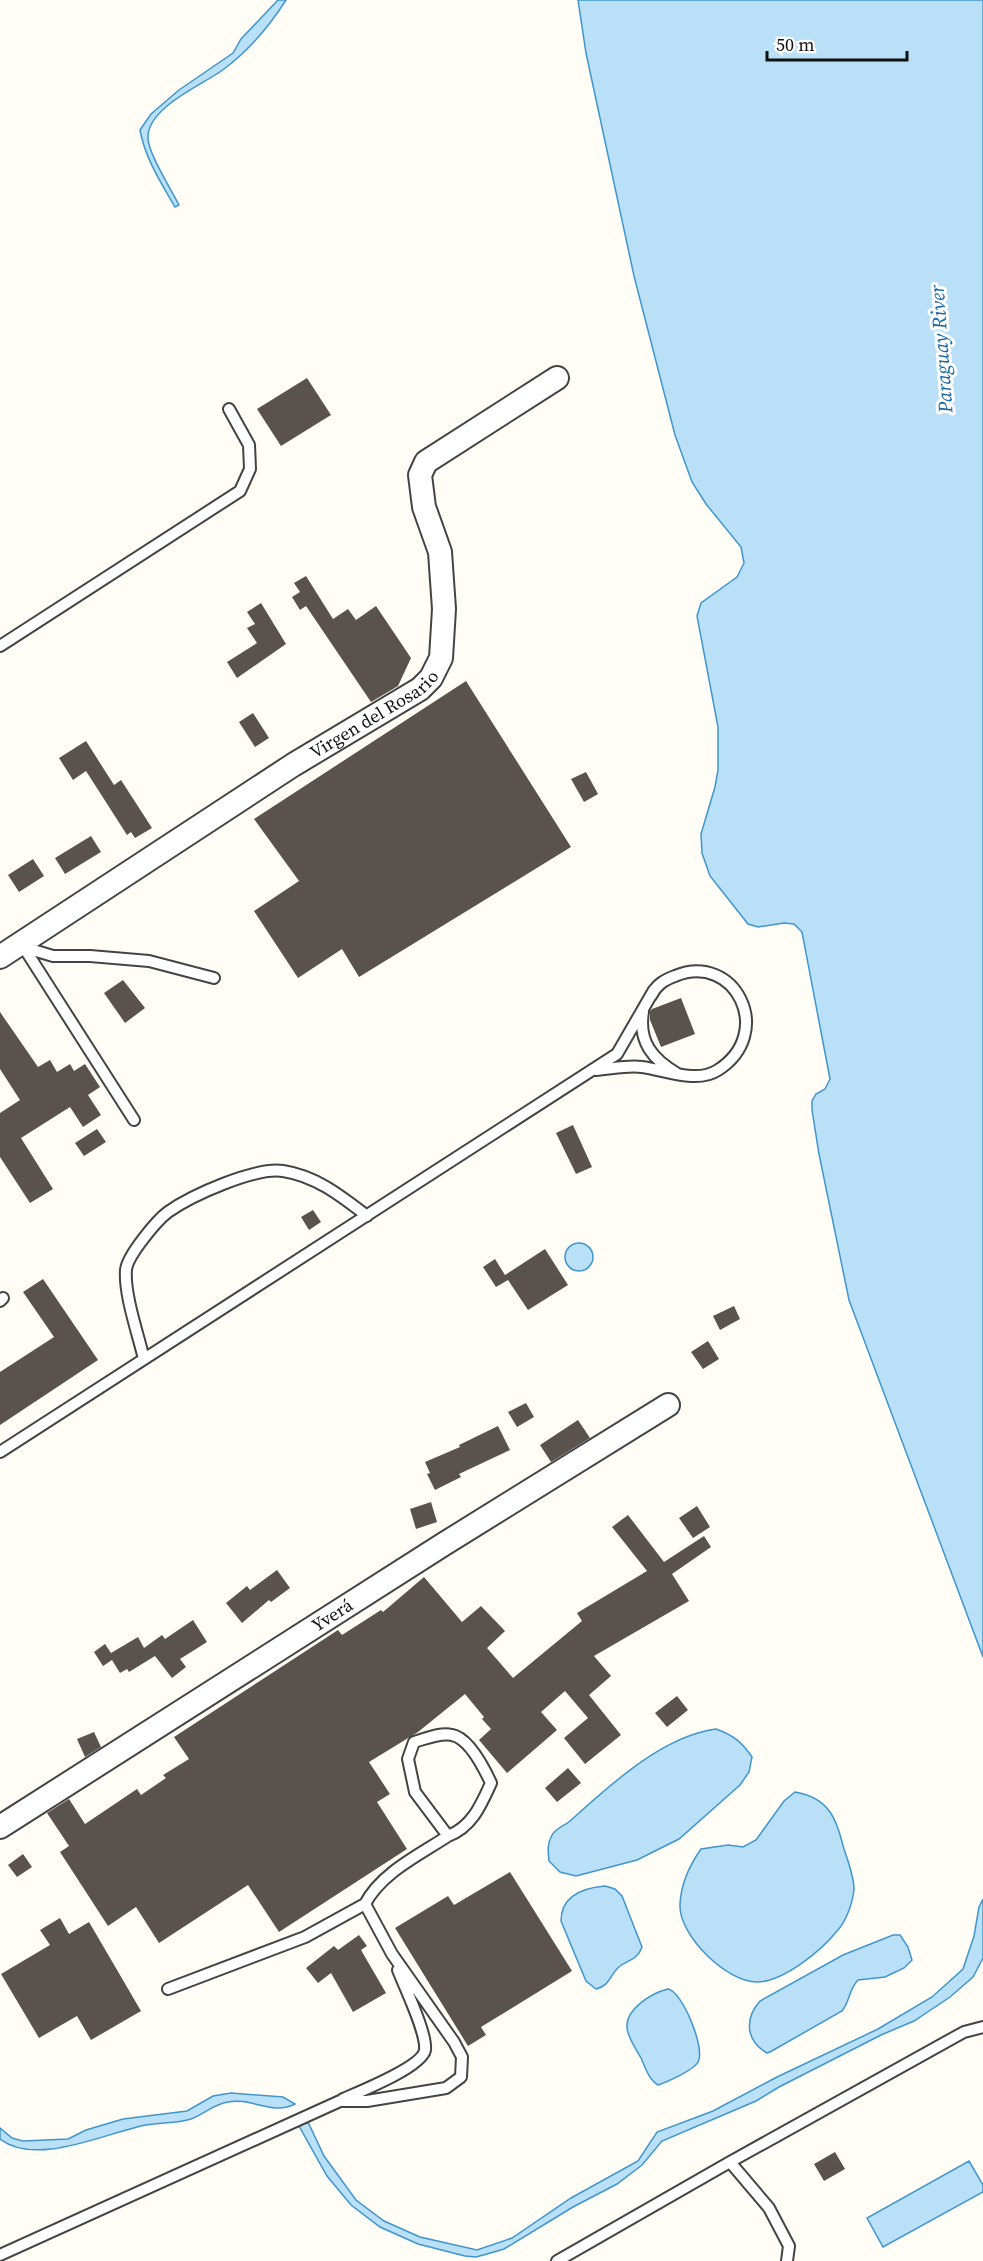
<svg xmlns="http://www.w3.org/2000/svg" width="983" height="2261" font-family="'Source Serif 4',serif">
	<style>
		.water { fill: #b9e0f7; stroke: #3f96cf; stroke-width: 1.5 }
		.building { fill: #5a524d }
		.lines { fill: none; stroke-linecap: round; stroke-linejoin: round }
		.service-casing { stroke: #444; stroke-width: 14 }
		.minor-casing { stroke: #444; stroke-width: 26 }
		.service { stroke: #fff; stroke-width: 10 }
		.minor { stroke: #fff; stroke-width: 22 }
		.labels { text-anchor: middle; stroke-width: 6; stroke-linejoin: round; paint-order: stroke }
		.street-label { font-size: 18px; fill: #111; stroke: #fff }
		.water-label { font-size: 20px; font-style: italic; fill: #1768a6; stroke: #fff }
	</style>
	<rect width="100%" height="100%" fill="#fffdf5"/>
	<path class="water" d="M278 0H286C270 25 248 51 224 69 203 85 147 107 148 138 148 153 172 191 179 205L175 207C161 183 145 158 140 130L151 114 179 90 233 53 241 39Z
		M578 0H983V1657L849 1300 819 1154 812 1110V1101L816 1094 825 1089 830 1079 802 932 794 924 784 923 758 927 748 924 710 876 702 853 701 834 715 787 718 770V727L697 616 701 603 737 577 744 563 741 547 706 504 692 482 675 435 634 276 586 53Z
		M565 1257a14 14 0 1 1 28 0a14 14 0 1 1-28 0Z
		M716 1729C733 1735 742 1742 752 1757L749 1772 740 1785 679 1839 637 1860 576 1876 560 1872 549 1861C548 1851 547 1844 552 1835 556 1828 564 1826 570 1821 609 1786 662 1736 716 1729Z
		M795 1792C830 1798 836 1819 844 1849 848 1861 854 1877 854 1889 853 1902 846 1922 837 1931 821 1951 784 1981 758 1982 727 1983 678 1935 680 1904 681 1883 689 1866 701 1849L728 1845 743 1847 756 1840 784 1801Z
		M605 1886 615 1889 622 1896 642 1947C638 1959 629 1960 620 1966 610 1974 610 1986 596 1989L586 1981 561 1921C561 1896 582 1888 605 1886Z
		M983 1899V1958L973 1977 950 1997 914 2021 881 2035 779 2087 756 2101 662 2141 642 2165 617 2184 573 2207 504 2249 487 2254 476 2257 465 2256 418 2244 380 2227 351 2205 327 2176 299 2126 308 2122 324 2156 356 2200 384 2221 420 2237 477 2250 512 2238 571 2198 638 2161 657 2132 713 2111 777 2077 878 2029 932 1997 963 1969 974 1936 979 1907Z
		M893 1935H900L908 1947 912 1960 904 1968 885 1977 858 1980C849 1989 850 2001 842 2011L770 2052 767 2053C746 2041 744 2019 760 2001L843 1955Z
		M668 1989C682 1991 706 2049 698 2062 694 2070 667 2082 658 2085 649 2080 645 2067 641 2058 636 2049 628 2038 627 2028 625 2009 652 1993 668 1989Z
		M231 2093 283 2097 295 2104C272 2116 252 2097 228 2102 214 2104 204 2114 191 2119 176 2124 161 2122 146 2125 105 2133 37 2167 0 2139V2128L12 2138 23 2141 68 2139 86 2130 123 2119 187 2111 213 2096Z
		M969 2161 983 2185V2192L883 2247 867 2218Z"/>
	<path class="building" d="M307 378 331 415 281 446 257 409Z
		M306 576 333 619 348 609 356 620 376 606 411 658 398 686 371 702 306 606 300 610 292 597 300 592 294 583Z
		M261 603 286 644 237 678 227 662 257 643 247 628 255 624 247 612Z
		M466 681 571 847 359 977 342 949 298 978 254 911 299 881 254 819Z
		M253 713 269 738 255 747 239 722Z
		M86 741 114 785 121 780 152 828 135 838 131 832 127 835 86 771 73 780 59 758Z
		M586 772 598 794 584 802 571 779Z
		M91 836 101 852 65 874 55 858Z
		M33 859 44 876 19 892 8 875Z
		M123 980 145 1008 125 1023 104 993Z
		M681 998 695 1034 661 1047 650 1020V1011L652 1009Z
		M0 1012 38 1067 50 1060 57 1072 70 1064 74 1071 85 1064 100 1087 88 1095 101 1115 83 1127 70 1107 21 1138 53 1189 30 1203 0 1157V1113L20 1100 0 1069Z
		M573 1125 592 1167 576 1174 556 1133Z
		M97 1129 106 1142 84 1156 75 1143Z
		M313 1210 321 1222 309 1230 301 1217Z
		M545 1249 568 1285 528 1310 508 1280 496 1287 483 1267 495 1259 505 1275Z
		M43 1279 98 1360 0 1425V1372L54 1337 23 1292Z
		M734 1306 740 1319 720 1330 713 1316Z
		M708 1341 719 1359 703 1369 691 1352Z
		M526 1403 534 1417 517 1427 508 1412Z
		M578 1420 590 1438 551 1462 540 1445Z
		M498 1426 510 1450 459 1474 461 1477 435 1490 427 1474 430 1473 425 1462 460 1447 459 1445Z
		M431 1502 437 1522 416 1529 410 1509Z
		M697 1506 710 1527 693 1538 679 1518Z
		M628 1515 664 1562 704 1536 711 1547 672 1574 689 1601 594 1656 611 1676 589 1695 621 1735 585 1764 564 1738 588 1718 565 1691 541 1712 557 1730 507 1773 479 1740 491 1729 482 1719 484 1717 465 1694 418 1732 369 1762 390 1794 377 1802 407 1849 279 1932 248 1885 159 1943 136 1907 108 1926 60 1852 69 1846 47 1813 69 1799 85 1824 137 1789 141 1795 166 1778 163 1775 189 1759 174 1737 338 1630 342 1635 381 1610 383 1612 424 1577 462 1622 481 1606 505 1631 487 1648 513 1678 582 1621 577 1613 647 1571 612 1527Z
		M277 1570 290 1588 271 1602 269 1600 242 1623 226 1603 247 1586 250 1590Z
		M193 1620 207 1642 180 1659 186 1667 172 1678 155 1656 129 1672 127 1669 120 1673 112 1660 103 1666 94 1652 105 1644 111 1653 138 1637 144 1648 162 1635 165 1639Z
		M677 1696 688 1710 667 1727 655 1713Z
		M94 1732 101 1747 85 1757 77 1739Z
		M568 1768 581 1783 557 1802 545 1788Z
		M23 1854 32 1867 17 1877 8 1865Z
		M510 1872 572 1971 481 2027 486 2035 468 2046 395 1928 448 1896 454 1905Z
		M60 1918 69 1934 89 1922 141 2011 91 2040 77 2016 39 2038 1 1974 50 1945 40 1930Z
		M359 1935 367 1946 361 1950 386 1993 353 2012 331 1973 318 1983 306 1968 334 1946 338 1950Z
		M835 2152 845 2169 824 2181 814 2164Z"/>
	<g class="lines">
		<defs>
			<path id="service" d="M0 646 240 491 250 469 249 445 229 409
				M21 943 134 1120
				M23 947 53 956H90L149 961 214 978
				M643 1012C638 1042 653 1060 678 1074
				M596 1070C611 1069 627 1065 642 1067 665 1070 697 1084 718 1070 776 1033 735 951 675 976 664 980 656 985 651 996
				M0 1301 3 1298
				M144 1359C138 1334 124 1294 126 1270 127 1256 157 1220 168 1212 192 1195 255 1167 283 1171 316 1176 341 1196 367 1216
				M0 1452 617 1054 654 990
				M168 1989 305 1937 365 1904
				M343 2099C359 2092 422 2067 425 2050 427 2033 405 1988 398 1970
				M730 2162 964 2032 983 2027
				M0 2255 340 2101H367L446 2088 461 2077 462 2057 454 2042 392 1954 365 1904C381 1873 419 1855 448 1836 472 1827 481 1805 491 1783 484 1768 469 1738 452 1735 440 1732 425 1739 414 1742L408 1759 415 1792 448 1836
				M557 2261 730 2162 769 2208 789 2246 787 2261"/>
			<g id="minor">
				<path id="s1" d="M0 957 293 765 420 689 431 678 441 658 444 609 440 552 424 507 420 475 426 462 557 378"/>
				<path id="s2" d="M0 1827 444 1544 668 1405"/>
			</g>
		</defs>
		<use href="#service" class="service-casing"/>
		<use href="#minor" class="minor-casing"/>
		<use href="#service" class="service"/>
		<use href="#minor" class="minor"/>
	</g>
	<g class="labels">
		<g class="street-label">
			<text dy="6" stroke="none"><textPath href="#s1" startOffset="446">Virgen del Rosario</textPath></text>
			<text dy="6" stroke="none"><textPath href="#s2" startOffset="394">Yverá</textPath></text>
		</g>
		<g class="water-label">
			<text transform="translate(941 349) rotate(-94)" y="7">Paraguay River</text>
		</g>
	</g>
	<path d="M767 51v9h140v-9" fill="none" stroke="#111111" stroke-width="3"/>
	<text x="776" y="51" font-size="18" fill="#111111" stroke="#ffffff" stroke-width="4.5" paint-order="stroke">50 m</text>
</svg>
